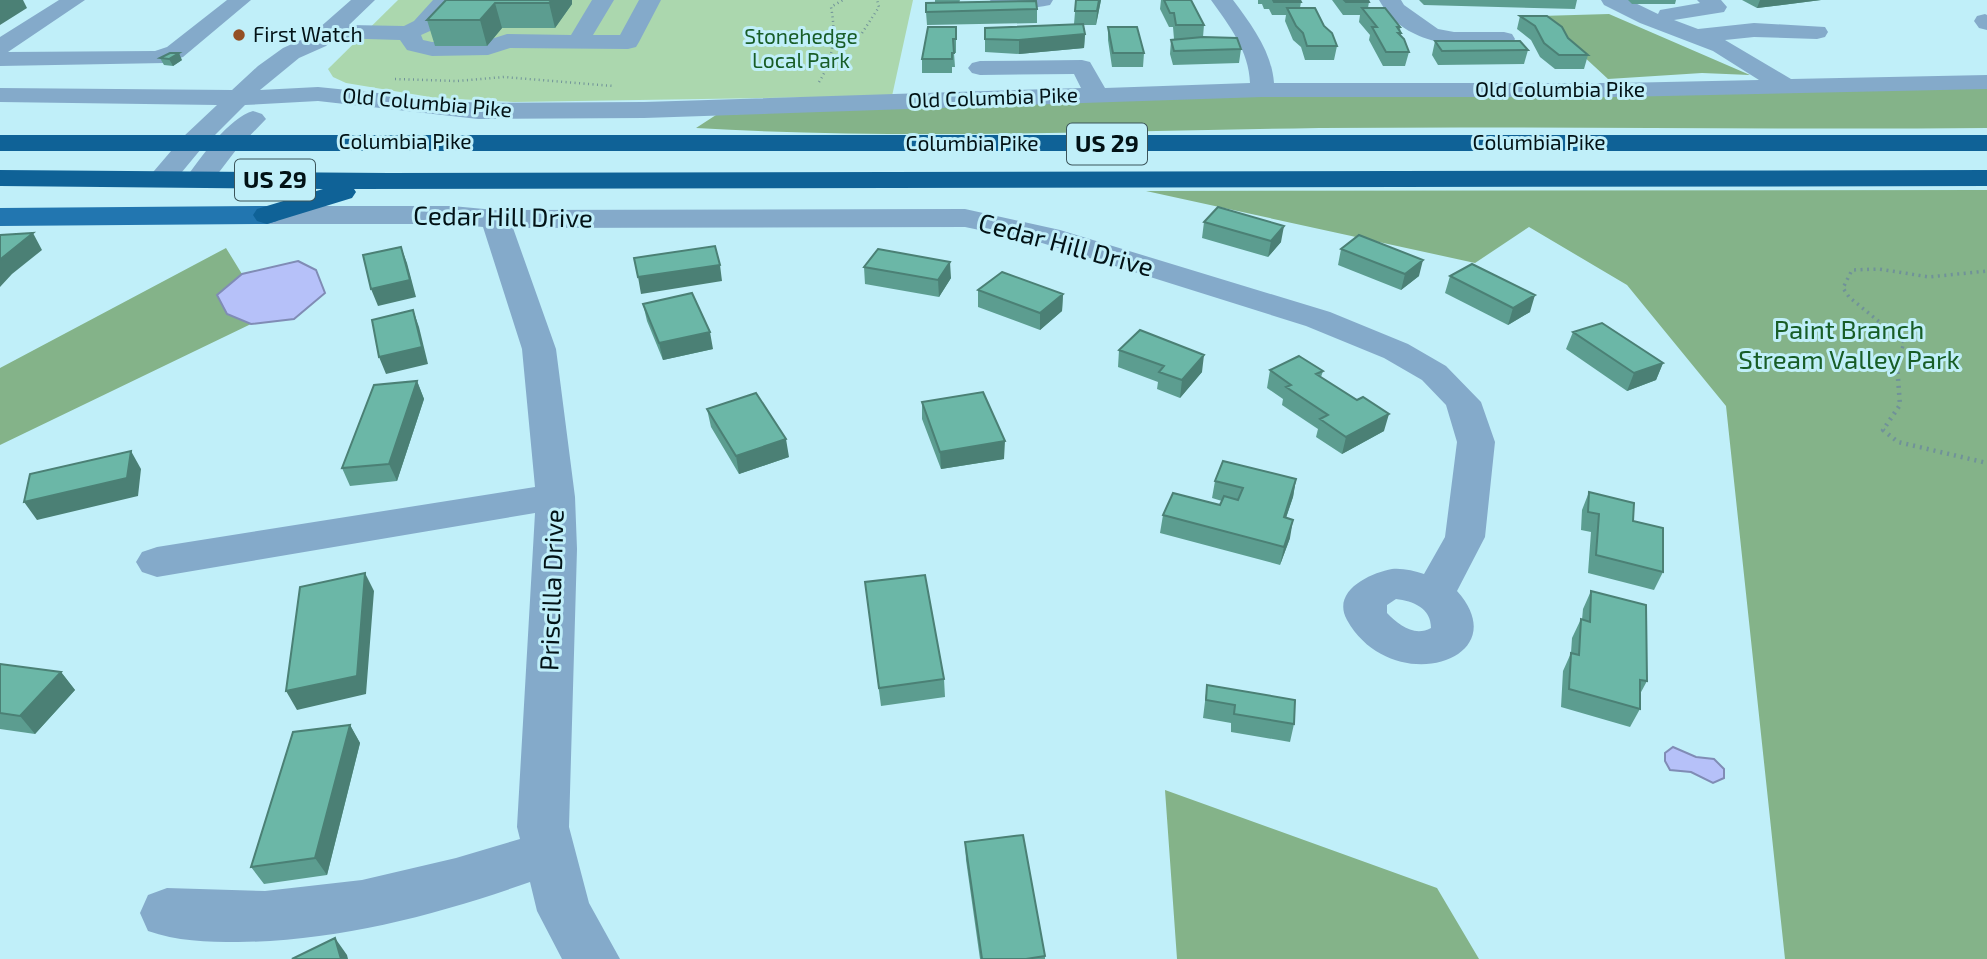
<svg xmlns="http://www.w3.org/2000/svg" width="1987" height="959" font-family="'Exo 2',sans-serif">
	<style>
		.green { fill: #abd7ae }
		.forest { fill: #84b389 }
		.water { fill: #b6c1f9; stroke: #808cb5; stroke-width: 2 }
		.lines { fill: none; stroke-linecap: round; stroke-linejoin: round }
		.path-far2 { stroke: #709299; stroke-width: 2.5; stroke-dasharray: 1 3.5; stroke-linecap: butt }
		.path-far1 { stroke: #709299; stroke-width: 3.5; stroke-dasharray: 2 4.5; stroke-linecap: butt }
		.path { stroke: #709299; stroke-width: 4.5; stroke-dasharray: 2 5; stroke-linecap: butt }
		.minor { fill: #84aaca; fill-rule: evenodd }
		.major { fill: #2276b0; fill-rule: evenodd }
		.highway { fill: #0f6297; fill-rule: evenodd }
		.wall { fill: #5c9d90 }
		.shaded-wall { fill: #4b8075 }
		.building { fill: #6bb7a7; stroke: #4b8075; stroke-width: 2 }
		.poi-dot { fill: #944f24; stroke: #c0eff9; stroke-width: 2.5 }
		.labels { text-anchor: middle; stroke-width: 6; stroke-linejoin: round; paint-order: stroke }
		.far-poi-label { font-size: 21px; fill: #021216; stroke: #c0eff9; text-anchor: start }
		.far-park-label { font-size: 21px; fill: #185d27; stroke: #c0eff9 }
		.far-street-label { font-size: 21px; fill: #021216; stroke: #c0eff9 }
		.shield { fill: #c0eff9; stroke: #3b545a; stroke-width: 2 }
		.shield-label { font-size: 24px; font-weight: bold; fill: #021216 }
		.street-label { font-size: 26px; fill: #021216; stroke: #c0eff9 }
		.park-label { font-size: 26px; fill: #185d27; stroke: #c0eff9 }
	</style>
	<rect width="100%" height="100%" fill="#c0eff9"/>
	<path class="green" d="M398 0H913L892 96 514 102 436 98 346 83 333 77 328 69Z"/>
	<path class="forest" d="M1609 14 1750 75 1702 73 1608 79 1540 16Z
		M1987 85V128C1764 130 1542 126 1319 128 1112 131 903 140 696 128L716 115 1109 99Z
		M1987 190V959H1785L1726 406 1627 285 1529 227 1475 263 1146 191Z
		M226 248 242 274 217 295 227 314 251 324 0 445V368Z
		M1165 790 1437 888 1479 959H1177Z"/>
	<path class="water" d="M298 261 316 270 325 293 294 319 251 324 227 314 217 295 242 274Z
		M1673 747 1696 757 1714 759 1724 769V778L1713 783 1691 772 1670 770 1665 761V753Z"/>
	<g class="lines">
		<path class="path-far2" d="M862 33 879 7 877 0
			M395 79 457 81 504 77 613 86
			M819 82C834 59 836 33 831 7L843 0"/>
		<path class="path-far1" d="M1897 367 1904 342 1849 297 1843 288 1852 270 1879 269 1929 277 1987 271"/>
		<path class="path" d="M1897 365 1900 405 1883 430 1898 442 1987 463"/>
		<path class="minor" d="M59 0H85L8 52 155 51 167 47 227 0H251L183 57 165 63 0 66V37Z
			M351 0H375L349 25 404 26 414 21 433 0H455L430 31 421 35 423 40 432 42 485 41 507 34 571 35 592 0H614L593 35H620L639 0H661L639 42 636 47 628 49 510 48 488 55 432 56 407 50 400 40 335 38 326 46 299 58 260 90 318 87 478 103 644 102 1081 88 1074 74 980 75 972 73 968 68 972 63 980 61 1082 60 1090 62 1105 88 1250 83C1249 51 1229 25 1211 0H1233C1251 24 1272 52 1274 83H1619L1759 80 1713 51 1640 23 1604 5 1601 0H1629L1658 14 1660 10 1700 3 1697 0H1721L1727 7 1724 12 1674 20 1698 29 1754 23 1825 27 1828 32 1825 37 1817 39 1754 37 1725 40 1791 79 1987 75V89L1619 97H1262L644 118 478 119 318 101 245 105 201 149 172 184 162 186 152 184 148 178 183 137 217 105 0 102V88L232 90 258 66 283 48 310 36Z
			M990 0H1053L1050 5C1033 9 1010 9 993 5Z
			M1379 0H1401L1404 5 1438 29 1454 32H1504L1512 34 1515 39 1512 44 1504 46C1457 46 1405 47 1379 0Z
			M1985 14 1987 15V30L1979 28 1974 21 1977 16Z
			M253 111 262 114 266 119 236 150 210 184 200 186 190 184 186 178C200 158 230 117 253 111Z
			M267 206H452L495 210 965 209 1060 230 1330 312 1408 344 1446 366 1481 402 1495 442 1485 537 1457 591C1519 660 1392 700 1347 620 1331 591 1370 573 1392 569 1403 568 1414 571 1424 574L1445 537 1457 442 1446 405 1422 380 1384 358 1306 326 1042 243 965 227 513 228 556 349 575 497 577 549 569 827 589 903 620 959H562L537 911 530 882C436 915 338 941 238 942 207 942 176 941 148 931L140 913 148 895 167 888 265 891 362 880 456 858 520 839 517 827 535 513 157 577 142 572 136 562 142 552 157 547 535 487 522 349 483 227 452 224H267L257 221 253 215 257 209ZM1396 599C1413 601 1431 608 1431 628 1414 637 1399 625 1387 613V605Z"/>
		<path class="major" d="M267 206 277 209 281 215 277 221 267 224 0 226V208Z"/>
		<path class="highway" d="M0 135H1987V151H0Z
			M0 170 389 173 1987 170V186L354 189 356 192 352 198 267 224 257 221 253 215 257 209 323 189 0 186Z"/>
	</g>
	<path class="wall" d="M446 0 572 4 555 28H502L487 46H435L427 20Z
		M935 0H960L959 3 1037 9V23L927 25 926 12 935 3Z
		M1076 0H1101L1096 25H1083L1085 34 1084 48 1019 54 985 52V28L1074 24Z
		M1161 0H1191L1204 25 1203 37 1241 49 1239 63 1173 65 1170 54 1171 40 1184 39H1174L1173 27H1169L1160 9Z
		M1258 0H1300L1301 2 1300 8 1324 26 1337 46 1334 60H1305L1301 47 1293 40 1285 21 1286 15H1272L1269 9H1264L1262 4H1258Z
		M1332 0H1368L1369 2 1368 8 1400 27 1401 36 1409 52 1405 66H1383L1369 40 1370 35 1359 22 1360 15H1343Z
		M1419 0H1577L1575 9 1424 5Z
		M1628 0H1676L1675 4H1632Z
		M1742 0H1821L1757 8Z
		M1520 16 1568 38 1588 55 1584 69H1555L1540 57 1531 40 1517 29Z
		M956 27V53H954L955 67H952V73H922V59Z
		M1108 27 1144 53 1143 67H1112L1108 40Z
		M1435 41 1528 50 1524 64 1438 65 1432 55Z
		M160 58 182 60 173 66 164 65Z
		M1204 222 1281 242 1268 257 1202 238Z
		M1341 249 1419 276 1401 290 1338 265Z
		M864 267 951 278 939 297 865 284Z
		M1450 276 1530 312 1508 325 1445 293Z
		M978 290 1063 294 1062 311 1040 330 978 307Z
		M643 304 713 349 663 360 647 321Z
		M1573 332 1663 363 1656 380 1627 391 1566 349Z
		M1119 350 1202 372 1180 398 1157 389 1158 382 1118 367Z
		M1270 370 1323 371 1321 377 1384 431 1342 454 1316 437 1318 429 1282 405 1283 399 1267 388Z
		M417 381 424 399 397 481 350 486 342 468Z
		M922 402 1004 459 941 469 922 419Z
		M707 409 789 457 739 474 711 427Z
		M1296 479 1293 497 1286 518 1290 538 1280 565 1160 533 1163 515 1220 505 1222 501 1212 498 1215 481Z
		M1589 492 1633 521 1663 572 1654 590 1588 573 1591 532 1581 530 1582 510Z
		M865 582 944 679 945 697 881 706Z
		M1591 591 1647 681 1640 694V709L1630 727 1561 707 1563 671 1571 653 1572 638 1581 619 1582 620 1583 609Z
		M0 664 61 672 75 690 35 734 0 729Z
		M1207 685 1294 724 1290 742 1231 732V723L1203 718Z
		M350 725 360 743 327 875 264 884 251 867Z
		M965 842 1045 956V959H980L966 860Z"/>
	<path class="shaded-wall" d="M0 0H23L27 8 0 25Z
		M552 0H572V4L555 28 549 3Z
		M1099 0H1101L1096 25 1097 11Z
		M1760 0H1821L1757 8Z
		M495 3 502 28 487 46 480 20Z
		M1085 34 1084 48 1019 54V40Z
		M179 53 182 60 173 66 169 59Z
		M1284 226 1281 242 1268 257 1271 241Z
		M33 233 42 250 12 274 0 287V260Z
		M401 247 407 263 416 297 378 306 371 289Z
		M1423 260 1419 276 1401 290 1405 274Z
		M950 262 951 278 939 297 938 280Z
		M720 265 722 281 641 294 638 277Z
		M1063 294 1062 311 1040 330V313Z
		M1535 295 1530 312 1508 325 1513 308Z
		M413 310 419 327 428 364 386 374 379 357Z
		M710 332 713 349 663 360 659 343Z
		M1204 355 1202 372 1180 398 1182 380Z
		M1663 363 1656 380 1627 391 1634 373Z
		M417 381 424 399 397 481 389 464Z
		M1389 414 1384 431 1342 454 1346 437Z
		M786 439 789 457 739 474 736 456Z
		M1005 441 1004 459 941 469 940 452Z
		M131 451 141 469 138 496 37 520 24 502Z
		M1296 479 1293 497 1280 535 1284 517Z
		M1293 520 1290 538 1280 565 1284 547Z
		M365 573 374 591 366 694 297 710 286 691Z
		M61 672 75 690 35 734 20 716Z
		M350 725 360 743 327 875 315 858Z
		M335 938 347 955 348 959H341Z"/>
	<path class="building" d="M446 0H552L549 3H495L480 20H427Z
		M1076 0H1099L1097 11H1075Z
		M1164 0H1191L1204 25H1176L1174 13H1170Z
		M1273 0H1300L1301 2H1274Z
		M1344 0H1368L1369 2H1346Z
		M1036 1 1037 9 926 12V3Z
		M1287 8H1315L1324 26 1332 33 1337 46H1307L1303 33 1296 26Z
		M1362 8H1385L1400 27H1397L1401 33H1398L1404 39 1409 52H1386L1372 27H1377Z
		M1520 16H1547L1562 27 1568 38 1588 55H1559L1544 43 1535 26Z
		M1083 24 1085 34 1019 40 985 39V28Z
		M928 27H956V39H953L954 53H952V59H922Z
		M1108 27H1137L1144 53H1113Z
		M1203 37 1237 38 1241 49 1174 51 1171 40Z
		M1435 41H1520L1528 50 1442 51Z
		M170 53H179L169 59 160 58Z
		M1218 207 1284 226 1271 241 1204 222Z
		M33 233 2 258 0 260V235Z
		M1359 235 1423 260 1405 274 1341 249Z
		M715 246 720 265 638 277 634 258Z
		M401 247 410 280 371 289 363 255Z
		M878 249 950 262 938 280 864 267Z
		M1472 264 1535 295 1513 308 1450 276Z
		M1002 272 1063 294 1040 313 978 290Z
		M692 293 710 332 659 343 643 304Z
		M413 310 422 347 379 357 372 320Z
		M1602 323 1663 363 1634 373 1573 332Z
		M1140 330 1204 355 1182 380 1159 372 1164 366 1119 350Z
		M1299 356 1323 371 1316 374 1357 400 1363 397 1389 414 1346 437 1320 419 1328 415 1286 387 1291 385 1270 370Z
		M417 381 389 464 342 468 374 385Z
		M983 392 1005 441 940 452 922 402Z
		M756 393 786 439 736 456 707 409Z
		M131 451 127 478 24 502 30 474Z
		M1223 461 1296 479 1284 517 1293 520 1284 547 1163 515 1173 493 1220 505 1224 496 1238 500 1243 488 1215 481Z
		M1589 492 1634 503 1633 521 1663 528V572L1596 555 1599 514 1588 512Z
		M365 573 357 676 286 691 300 587Z
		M925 575 944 679 879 688 865 582Z
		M1591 591 1646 605 1647 681 1640 680V709L1569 689 1571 653 1579 655 1581 619 1590 622Z
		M0 664 61 672 20 716 0 713Z
		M1207 685 1295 700 1294 724 1234 714 1235 705 1206 700Z
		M350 725 315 858 251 867 293 732Z
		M1023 835 1045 956 1026 959H982L965 842Z
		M335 938 341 959H292Z"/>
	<circle class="poi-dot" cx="239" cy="35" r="7"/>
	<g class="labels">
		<g class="far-poi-label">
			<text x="253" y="42">First Watch</text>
		</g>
		<g class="far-park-label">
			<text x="801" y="44">Stonehedge<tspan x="801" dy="24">Local Park</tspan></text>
		</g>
		<g class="far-street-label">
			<text x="1560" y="97">Old Columbia Pike</text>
			<text transform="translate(993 98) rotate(-2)" y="7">Old Columbia Pike</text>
			<text transform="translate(427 103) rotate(5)" y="7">Old Columbia Pike</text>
			<text x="405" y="149">Columbia Pike</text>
			<text x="1539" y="150">Columbia Pike</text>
			<text x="972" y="151">Columbia Pike</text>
		</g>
		<g class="shield">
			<rect x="1067" y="123.5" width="80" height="41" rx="5"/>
			<rect x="235" y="159.5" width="80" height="41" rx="5"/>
		</g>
		<g class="shield-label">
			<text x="1107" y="152">US 29</text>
			<text x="275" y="188">US 29</text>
		</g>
		<g class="street-label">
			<text transform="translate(503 217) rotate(1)" y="9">Cedar Hill Drive</text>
			<text transform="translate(1066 245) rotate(15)" y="9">Cedar Hill Drive</text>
			<text transform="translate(552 590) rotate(-88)" y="9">Priscilla Drive</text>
		</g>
		<g class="park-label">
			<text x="1849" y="339">Paint Branch<tspan x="1849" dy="30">Stream Valley Park</tspan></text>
		</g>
	</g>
</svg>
